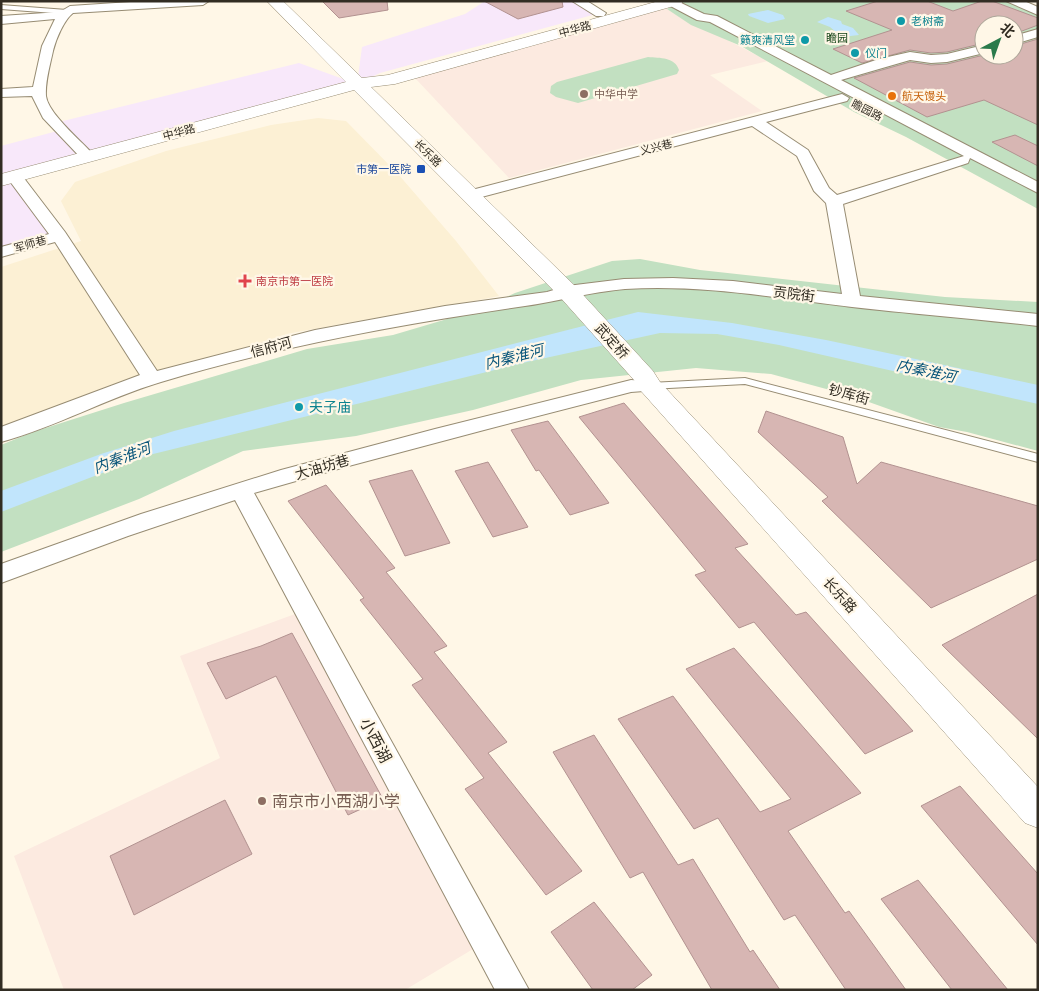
<svg xmlns="http://www.w3.org/2000/svg" width="1039" height="991" font-family="'Varela Round','Noto Sans SC',sans-serif">
	<style>
		.commercial { fill: #f8e8fa }
		.built { fill: #fcf0d4 }
		.education { fill: #fceae0 }
		.green { fill: #c2e0c1; fill-rule: evenodd }
		.water { fill: #c1e5fc }
		.building { fill: #d7b6b3; stroke: #b29290 }
		.lines { fill: none; stroke-linecap: round; stroke-linejoin: round }
		.service-casing { stroke: #978c73; stroke-width: 2 }
		.minor-casing { stroke: #978c73; stroke-width: 2 }
		.secondary-casing { stroke: #978c73; stroke-width: 1 }
		.service { fill: #fff; fill-rule: evenodd }
		.minor { fill: #fff; fill-rule: evenodd }
		.secondary { fill: #fff; fill-rule: evenodd }
		.culture-dot { fill: #0f9aa8; stroke: #fff7e7; stroke-width: 2 }
		.education-dot { fill: #8d6e63; stroke: #fff7e7; stroke-width: 2 }
		.food-dot { fill: #e8710a; stroke: #fff7e7; stroke-width: 2 }
		.transit-dot { fill: #1a4fb4; stroke: #fff7e7; stroke-width: 2 }
		.health-dot { fill: #e0444e; stroke: #fff7e7; stroke-width: 2 }
		.labels { text-anchor: middle; stroke-width: 4.5; stroke-linejoin: round; paint-order: stroke }
		.far-culture-label { font-size: 11px; fill: #0d838f; stroke: #fff7e7; text-anchor: start }
		.far-street-label { font-size: 11px; fill: #322d23; stroke: #fff7e7 }
		.far-park-label { font-size: 11px; fill: #0d3e10; stroke: #fff7e7 }
		.far-education-label { font-size: 11px; fill: #785e54; stroke: #fff7e7; text-anchor: start }
		.far-food-label { font-size: 11px; fill: #c56008; stroke: #fff7e7; text-anchor: start }
		.far-transit-label { font-size: 11px; fill: #164399; stroke: #fff7e7; text-anchor: end }
		.far-health-label { font-size: 11px; fill: #be3a42; stroke: #fff7e7; text-anchor: start }
		.street-label { font-size: 14px; fill: #322d23; stroke: #fff7e7 }
		.culture-label { font-size: 14px; fill: #0d838f; stroke: #fff7e7; text-anchor: start }
		.water-label { font-size: 15px; font-style: italic; fill: #0a567b; stroke: #fff7e7 }
		.near-street-label { font-size: 16px; fill: #322d23; stroke: #fff7e7 }
		.near-education-label { font-size: 16px; fill: #785e54; stroke: #fff7e7; text-anchor: start }
	</style>
	<rect width="100%" height="100%" fill="#fff7e7"/>
	<path class="commercial" d="M485 1H578L600 13 380 73 357 84 14 176 59 236 1 252V146L61 130 55 123 299 63 357 84 362 47 465 14Z"/>
	<path class="built" d="M318 118 346 121 398 174 456 241 499 296 415 313 357 321 287 334 1 426V267L81 241 61 201 75 182 166 151 271 125Z"/>
	<path class="education" d="M662 6 768 61 710 75 762 111 509 178 415 78Z
		M295 614 473 949 405 990H64L14 856 220 758 180 656Z"/>
	<path class="green" d="M679 1H1023L1038 7V209L906 137 854 112 741 46 691 25 667 9ZM984 25H1014V55H984Z
		M648 57C660 58 675 57 679 70L677 74 578 103 556 97 550 93 551 86 557 82Z
		M640 259 700 270 945 297 1038 302V451L967 432 939 427 852 396 771 374 696 368 581 380 473 410 356 436 243 451 139 499 1 552V445L33 432 124 403 307 349 393 335 481 309 515 293 612 261Z"/>
	<path class="water" d="M768 10 783 15 785 19 768 23 749 16 748 14Z
		M828 17 841 21 842 24 853 28 859 35 842 37 830 27 817 22Z
		M638 312 732 323 826 340 1038 385V404L779 345 717 334 660 333 527 362 149 455 1 512V491L101 454 174 431Z"/>
	<path class="building" d="M322 1H387L388 10 339 18Z
		M484 1H562L563 7 518 19Z
		M878 1H927L953 11 982 1H992L1038 18V25L1014 34V25H984V43L947 52 931 53 910 50 862 63 833 49 892 30 846 11Z
		M1038 39V125L984 100 927 117 854 78 910 62 931 65 947 64 984 55H1014V46Z
		M1015 135 1038 146V166L992 142Z
		M624 403 748 544 735 548 796 615 806 612 913 731 865 754 754 622 739 628 695 575 706 571 579 417Z
		M766 411 843 437 857 484 881 462 1038 506V559L931 608 822 501 828 497 758 432Z
		M548 421 609 503 570 515 539 470 536 471 511 430Z
		M488 462 528 527 493 537 455 471Z
		M412 470 450 543 405 556 369 481Z
		M326 485 395 568 386 572 447 646 434 652 507 742 488 753 582 871 546 895 465 789 484 778 412 685 423 679 360 600 364 598 288 501Z
		M1038 594V739L942 645Z
		M292 633 383 799 348 815 276 676 226 699 207 663 261 646Z
		M734 648 861 793 788 831 845 913 849 911 906 990H846L795 915 784 920 718 818 694 829 618 719 673 696 760 812 791 799 686 669Z
		M594 735 678 865 693 859 750 952 753 950 780 990H712L643 872 630 878 553 752Z
		M960 786 1038 874V945L921 806Z
		M225 800 252 854 134 915 110 856Z
		M918 880 1008 990H952L881 899Z
		M594 902 652 975 632 990H593L551 932Z"/>
	<g class="lines">
		<defs>
			<path id="service" d="M1 5 67 10 70 12 67 14 1 9Z
				M745 378 1038 454V462L745 384 650 389 645 386 650 383Z"/>
			<path id="minor" d="M146 1H209L203 5 73 13C64 20 56 39 53 51 50 65 45 82 46 96 48 113 80 140 92 153L95 156 92 159H82L43 118 32 96 1 97V89L33 87 42 46 55 19 1 24V16L60 12 70 6Z
				M572 1H587L606 13 604 16H596Z
				M661 1H677L704 14 717 16 831 75 879 59 910 52 931 55 947 54 984 45V53L947 62 931 63 910 60 841 80 1038 182V193L970 158 968 163 843 204 860 296 1038 314V326C976 319 914 314 852 307 777 298 701 284 625 289 590 292 559 301 525 306 402 324 280 346 161 382 107 398 56 427 1 442V427L140 375 55 242 1 257V247L49 234 6 176 8 173H20L65 232 157 371 315 330 445 306 547 292 567 286 624 279 673 278 733 281 842 294 826 203 814 191 797 156 752 126 470 200 464 198 462 195 464 192 842 94 849 98 847 101 766 122 808 150 829 188 837 195 964 156 710 22 697 20Z
				M1006 1H1024L1038 7V15Z
				M1038 29V37L1014 44V36Z
				M631 380 657 382 660 386 657 390 631 392 484 430 345 467 254 493 529 990H495L235 500 128 536 1 583V564L141 514 281 470 435 429Z"/>
			<path id="secondary" d="M267 1H283L362 78 388 75 659 1H683L681 4 395 84 371 87 575 286 653 371 660 382 1038 787V828L1025 823 641 391 634 380 559 296 354 90 1 186V174L346 82Z"/>
		</defs>
		<use href="#service" class="service-casing"/>
		<use href="#minor" class="minor-casing"/>
		<use href="#secondary" class="secondary-casing"/>
		<use href="#service" class="service"/>
		<use href="#minor" class="minor"/>
		<use href="#secondary" class="secondary"/>
	</g>
	<g class="culture-dot">
		<circle cx="901" cy="21" r="5"/>
		<circle cx="805" cy="40" r="5"/>
		<circle cx="855" cy="53" r="5"/>
		<circle cx="299" cy="407" r="5"/>
	</g>
	<g class="education-dot">
		<circle cx="584" cy="94" r="5"/>
		<circle cx="262" cy="801" r="5"/>
	</g>
	<circle class="food-dot" cx="892" cy="96" r="5"/>
	<rect class="transit-dot" x="416" y="164" width="10" height="10" rx="2.5"/>
	<path class="health-dot" d="M242.5 273.5h5v5h5v5h-5v5h-5v-5h-5v-5h5z"/>
	<g class="labels">
		<g class="far-culture-label">
			<text x="911" y="25">老树斋</text>
			<text x="795" y="44" text-anchor="end">籁爽清风堂</text>
			<text x="865" y="57">仪门</text>
		</g>
		<g class="far-street-label">
			<text transform="translate(575 29) rotate(-15)" y="4">中华路</text>
			<text transform="translate(867 110) rotate(27)" y="4">瞻园路</text>
			<text transform="translate(179 132) rotate(-15)" y="4">中华路</text>
			<text transform="translate(656 147) rotate(-14)" y="4">义兴巷</text>
			<text transform="translate(428 153) rotate(45)" y="4">长乐路</text>
			<text transform="translate(30 244) rotate(-16)" y="4">军师巷</text>
		</g>
		<g class="far-park-label">
			<text x="837" y="42">瞻园</text>
		</g>
		<g class="far-education-label">
			<text x="594" y="98">中华中学</text>
		</g>
		<g class="far-food-label">
			<text x="902" y="100">航天馒头</text>
		</g>
		<g class="far-transit-label">
			<text x="411" y="173">市第一医院</text>
		</g>
		<g class="far-health-label">
			<text x="256" y="285">南京市第一医院</text>
		</g>
		<g class="street-label">
			<text transform="translate(794 294) rotate(7)" y="5">贡院街</text>
			<text transform="translate(612 341) rotate(48)" y="5">武定桥</text>
			<text transform="translate(271 347) rotate(-15)" y="5">信府河</text>
			<text transform="translate(849 394) rotate(15)" y="5">钞库街</text>
			<text transform="translate(322 467) rotate(-16)" y="5">大油坊巷</text>
			<text transform="translate(840 595) rotate(48)" y="5">长乐路</text>
		</g>
		<g class="culture-label">
			<text x="309" y="412">夫子庙</text>
		</g>
		<g class="water-label">
			<text transform="translate(514 357) rotate(-14)" y="5">内秦淮河</text>
			<text transform="translate(926 371) rotate(12)" y="5">内秦淮河</text>
			<text transform="translate(122 458) rotate(-21)" y="5">内秦淮河</text>
		</g>
		<g class="near-street-label">
			<text transform="translate(376 740) rotate(62)" y="6">小西湖</text>
		</g>
		<g class="near-education-label">
			<text x="272" y="807">南京市小西湖小学</text>
		</g>
	</g>
	<rect width="1039" height="991" fill="none" stroke="#322d23" stroke-width="5"/>
	<g transform="translate(999 40) rotate(41)"><circle r="24" fill="#fff7e7" stroke="#ada699"/>
	<path d="M0-4L9 19L0 12L-9 19Z" fill="#2a7a4b"/>
	<text y="-8" font-size="14" font-weight="bold" text-anchor="middle" fill="#322d23">北</text>
	</g>
</svg>
